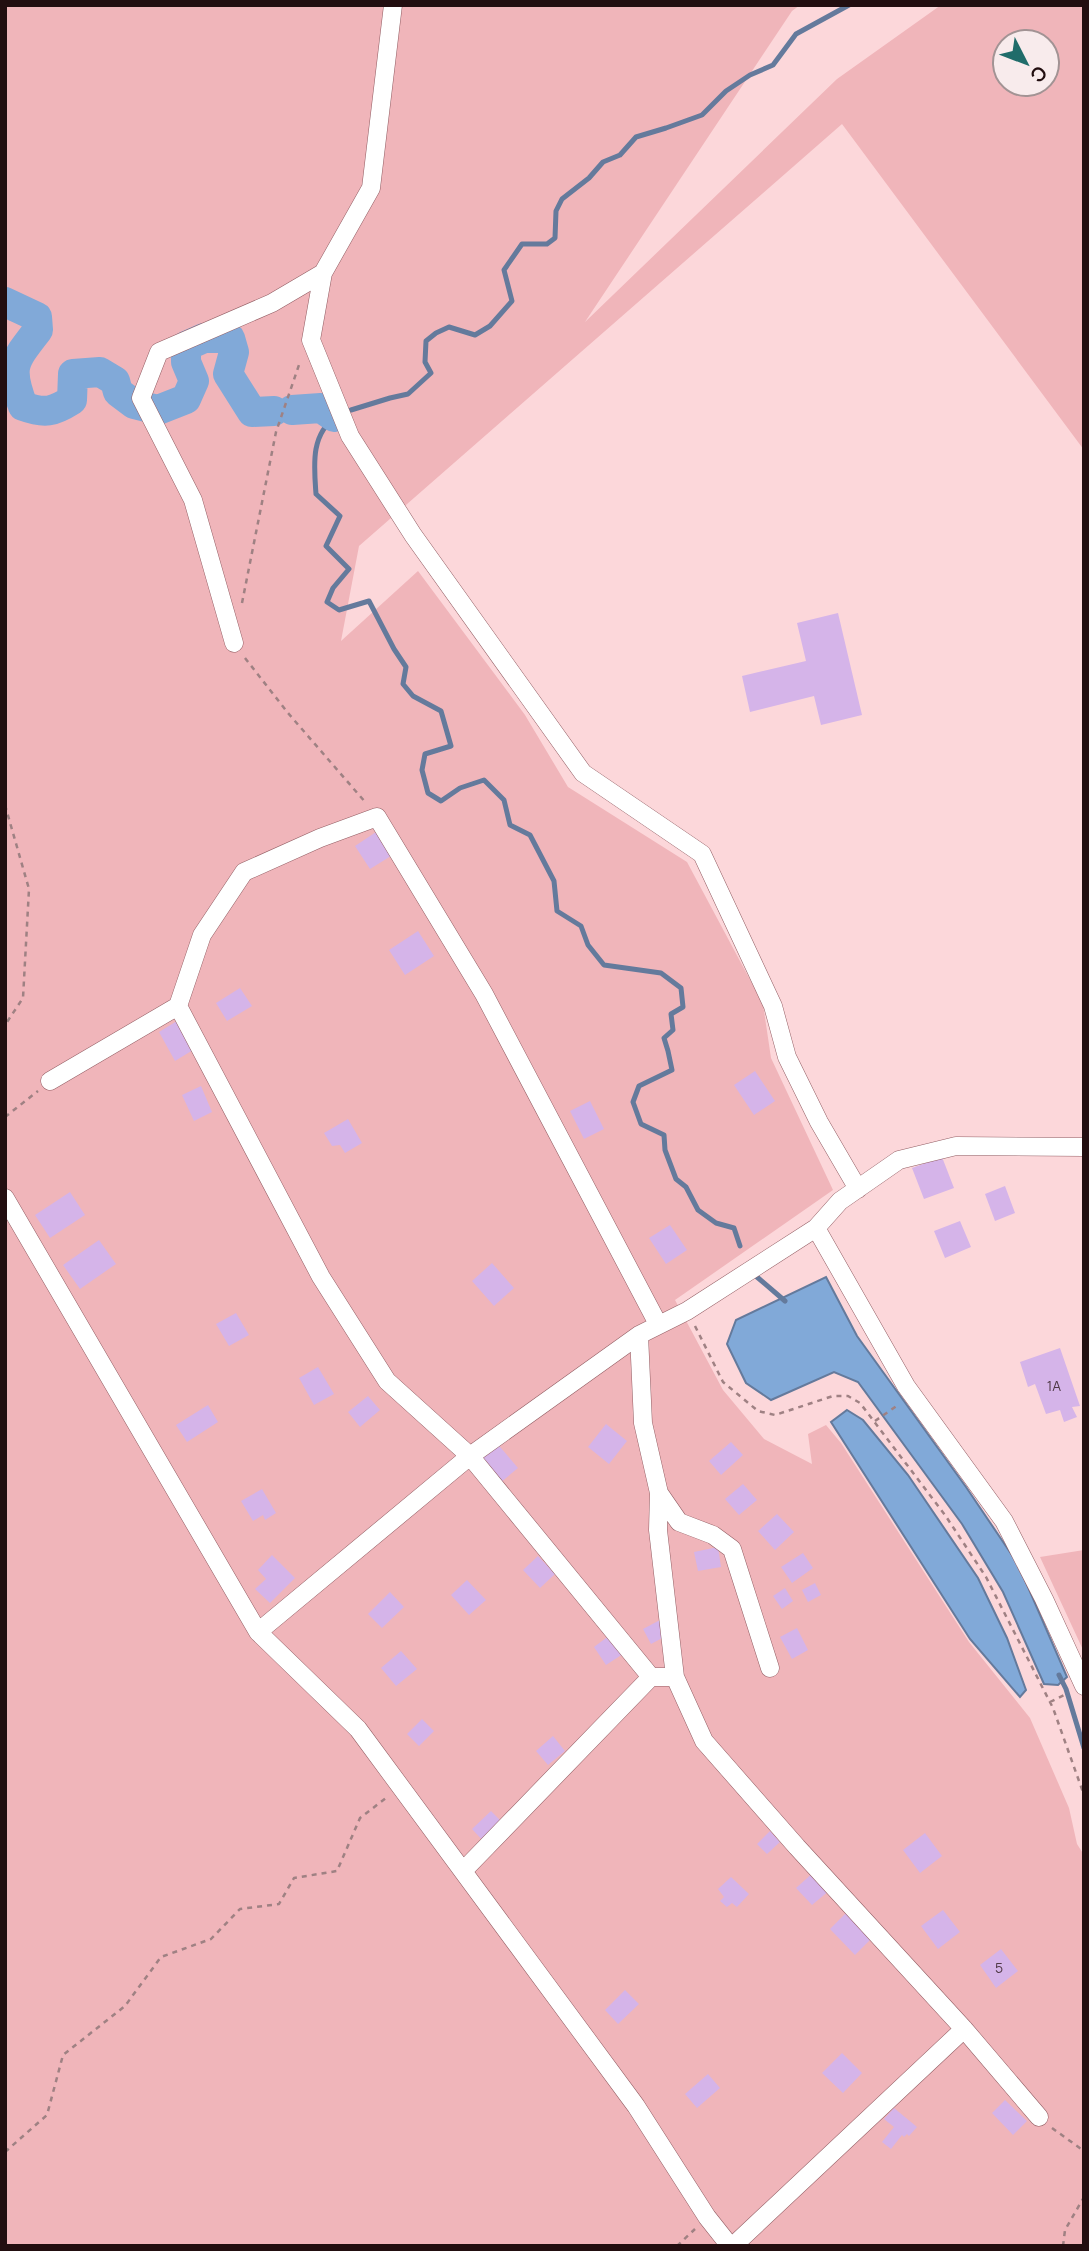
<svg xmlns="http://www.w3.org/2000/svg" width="1089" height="2251" font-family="Manrope,sans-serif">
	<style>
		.green { fill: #f0b5ba; fill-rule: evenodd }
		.water { fill: #81a9d8; stroke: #647a9c; stroke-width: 2 }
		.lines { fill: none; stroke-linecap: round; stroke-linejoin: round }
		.stream { stroke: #647a9c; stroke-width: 5 }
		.river { stroke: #81a9d8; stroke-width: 30 }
		.building { fill: #d5b4e9 }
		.minor-casing { stroke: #935e64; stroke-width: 19 }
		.path { stroke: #9f8183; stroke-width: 2.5; stroke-dasharray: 5 5; stroke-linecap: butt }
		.minor { stroke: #fff; stroke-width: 18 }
		.labels { text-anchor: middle; stroke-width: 5; stroke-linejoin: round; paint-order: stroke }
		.number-label { font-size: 14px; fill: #4f3846 }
	</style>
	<rect width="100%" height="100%" fill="#fcd7da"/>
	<path class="green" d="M5 5H800L792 11 585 322 837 79 941 5H1084V450L842 124 359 546 341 641 418 571 525 715 568 787 687 862 763 1004 771 1058 833 1190 675 1300 723 1390 764 1439 812 1464 808 1434 826 1425 841 1443 969 1642 1030 1718 1069 1808 1077 1844 1084 1855V2246H5ZM1005 42H1047V84H1005Z
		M1084 1550V1652L1040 1557Z"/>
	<path class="water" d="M826 1277 857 1336 966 1487 1018 1564 1067 1677 1058 1685 1044 1684 1003 1592 962 1524 858 1382 834 1372 771 1400 746 1383 727 1344 736 1320Z
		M847 1410 863 1420 908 1475 978 1578 1007 1638 1026 1690 1020 1697 970 1639 831 1422Z"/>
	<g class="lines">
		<path class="stream" d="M351 410 390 398 408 394 431 373 425 362 426 341 436 333 449 327 475 335 490 326 512 301 504 270 522 244H547L555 238 556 211 562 199 589 178 603 162 620 155 636 137 666 128 702 115 726 91 750 75 773 65 796 34 849 5
			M337 416C310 434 314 466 316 494L340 516 326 546 349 569 333 588 327 602 339 610 369 601 394 649 406 667 403 684 413 696 441 711 451 746 425 754 422 770 428 793 441 801 460 788 484 780 504 800 510 825 530 835 554 881 557 911 581 926 588 945 604 965 661 973 681 988 683 1007 671 1014 673 1030 664 1038 668 1051 672 1070 639 1086 633 1102 641 1124 664 1135 665 1150 676 1179 686 1187 698 1210 716 1223 734 1228 740 1246
			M757 1277 785 1301
			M1059 1675 1066 1689 1084 1748"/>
		<path class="river" d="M5 302 37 317 38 330C13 362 8 367 23 406 45 414 53 412 72 400L73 374 100 372 115 381 118 392 134 404 158 410 186 399 194 381 186 362V346L204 338H230L234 352 228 374 252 412 274 411
			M292 410 321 408 334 417"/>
	</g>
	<path class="building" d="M838 613 862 715 821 725 814 696 750 712 742 676 806 661 797 623Z
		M376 832 391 856 370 869 355 846Z
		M418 931 434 956 405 975 389 950Z
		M240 988 252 1006 227 1021 216 1003Z
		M177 1021 193 1050 175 1061 159 1032Z
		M755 1071 775 1101 754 1115 734 1085Z
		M201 1086 212 1112 194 1121 182 1095Z
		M590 1101 604 1129 584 1139 570 1111Z
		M348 1119 362 1143 345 1153 340 1145 332 1146 324 1133Z
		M942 1157 954 1188 924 1199 912 1168Z
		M1005 1186 1015 1213 995 1221 985 1194Z
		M70 1192 85 1215 50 1238 35 1215Z
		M960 1221 971 1247 945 1258 934 1231Z
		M670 1225 687 1250 666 1264 649 1238Z
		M99 1240 116 1264 80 1289 63 1265Z
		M492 1263 514 1288 494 1306 472 1281Z
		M236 1313 249 1335 229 1346 216 1324Z
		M1060 1348 1080 1406 1072 1407 1077 1417 1064 1422 1060 1410 1046 1414 1035 1384 1028 1387 1020 1362Z
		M318 1367 334 1394 314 1405 299 1378Z
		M368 1396 380 1410 360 1427 348 1412Z
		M208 1405 218 1422 187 1442 176 1425Z
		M606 1424 627 1441 609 1464 588 1447Z
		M495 1441 518 1468 500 1483 477 1456Z
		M731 1442 743 1455 721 1475 709 1461Z
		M743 1484 757 1500 739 1515 725 1499Z
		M262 1489 276 1513 265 1520 263 1515 253 1521 241 1501Z
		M777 1514 794 1532 775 1550 758 1531Z
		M718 1547 721 1567 698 1571 694 1552Z
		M803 1553 813 1568 792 1583 781 1567Z
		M272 1555 295 1578 270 1603 255 1589 266 1579 258 1570Z
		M538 1556 555 1574 540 1588 523 1570Z
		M467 1580 486 1600 469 1615 451 1595Z
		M815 1583 821 1595 808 1602 802 1590Z
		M785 1588 793 1601 782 1609 773 1596Z
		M390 1592 404 1607 382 1628 368 1614Z
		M660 1620 668 1635 651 1644 643 1629Z
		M797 1628 808 1650 792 1659 780 1637Z
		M610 1635 623 1654 606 1665 594 1647Z
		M401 1651 417 1669 396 1686 381 1668Z
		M422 1719 434 1731 419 1746 407 1734Z
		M553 1736 565 1751 548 1765 536 1751Z
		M491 1811 504 1824 485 1843 472 1829Z
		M770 1831 780 1842 767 1854 757 1844Z
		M925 1833 942 1856 920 1873 903 1850Z
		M814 1872 830 1890 812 1905 796 1888Z
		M731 1877 749 1894 737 1907 732 1903 727 1907 720 1901 724 1897 718 1889Z
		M943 1910 960 1932 938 1949 921 1926Z
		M846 1913 871 1939 855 1955 830 1929Z
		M1001 1949 1018 1971 996 1988 980 1965Z
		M625 1990 639 2004 618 2024 605 2010Z
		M842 2053 862 2073 843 2093 822 2073Z
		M708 2074 720 2088 697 2108 685 2094Z
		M1005 2100 1027 2121 1013 2135 992 2113Z
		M894 2108 917 2127 909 2136 907 2134 904 2137 902 2135 891 2149 882 2142 894 2127 884 2119Z"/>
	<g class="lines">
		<defs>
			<path id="minor" d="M393 5 371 188 323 273 311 340 350 436 413 535 583 773 702 854 773 1006 787 1057 819 1122 858 1189
				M234 643 193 500 141 398 159 352 272 303 323 273
				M178 1006 321 1277 387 1381 470 1456 651 1677H675
				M50 1081 178 1006 202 935 244 872 320 838 377 817 484 994 658 1324
				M5 1198 258 1632 358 1729 636 2106 707 2217 730 2246
				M816 1228 906 1386 1004 1521 1044 1599 1084 1686
				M639 1335 643 1423 659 1493 658 1530 675 1677 704 1741 797 1847 964 2029 1039 2117
				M659 1493 679 1522 713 1535 732 1549 770 1668
				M258 1632 470 1456 639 1335 687 1311 816 1228 840 1201 899 1160 956 1146 1084 1147
				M463 1871 651 1677
				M733 2246 964 2029"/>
		</defs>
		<use href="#minor" class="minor-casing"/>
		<path class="path" d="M242 603 276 432 300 362
			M245 658 288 713 366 803
			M5 805 29 889 23 998 5 1025
			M5 1117 38 1091
			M695 1326 723 1382 758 1411 775 1415 833 1396H848L860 1403 945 1515 986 1577 1053 1708 1084 1795
			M875 1421 898 1405
			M1050 1702 1068 1693
			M1052 2128 1084 2151
			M5 2152 47 2115 63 2055 125 2006 161 1957 211 1939 240 1909 279 1904 294 1878 337 1871 360 1818 386 1798
			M677 2246 695 2229
			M1063 2246 1065 2230 1084 2197"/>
		<use href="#minor" class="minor"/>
	</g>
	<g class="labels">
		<g class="number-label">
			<text x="1054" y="1391">1А</text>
			<text x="999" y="1973">5</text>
		</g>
	</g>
	<rect width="1089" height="2251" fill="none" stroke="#220e10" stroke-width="14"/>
	<g transform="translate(1026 63) rotate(132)"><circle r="33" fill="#f8ebec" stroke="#a29394" stroke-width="2"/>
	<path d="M0-5L12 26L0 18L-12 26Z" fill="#206c6a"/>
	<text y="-10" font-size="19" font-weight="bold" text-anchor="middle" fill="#220e10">С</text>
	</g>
</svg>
